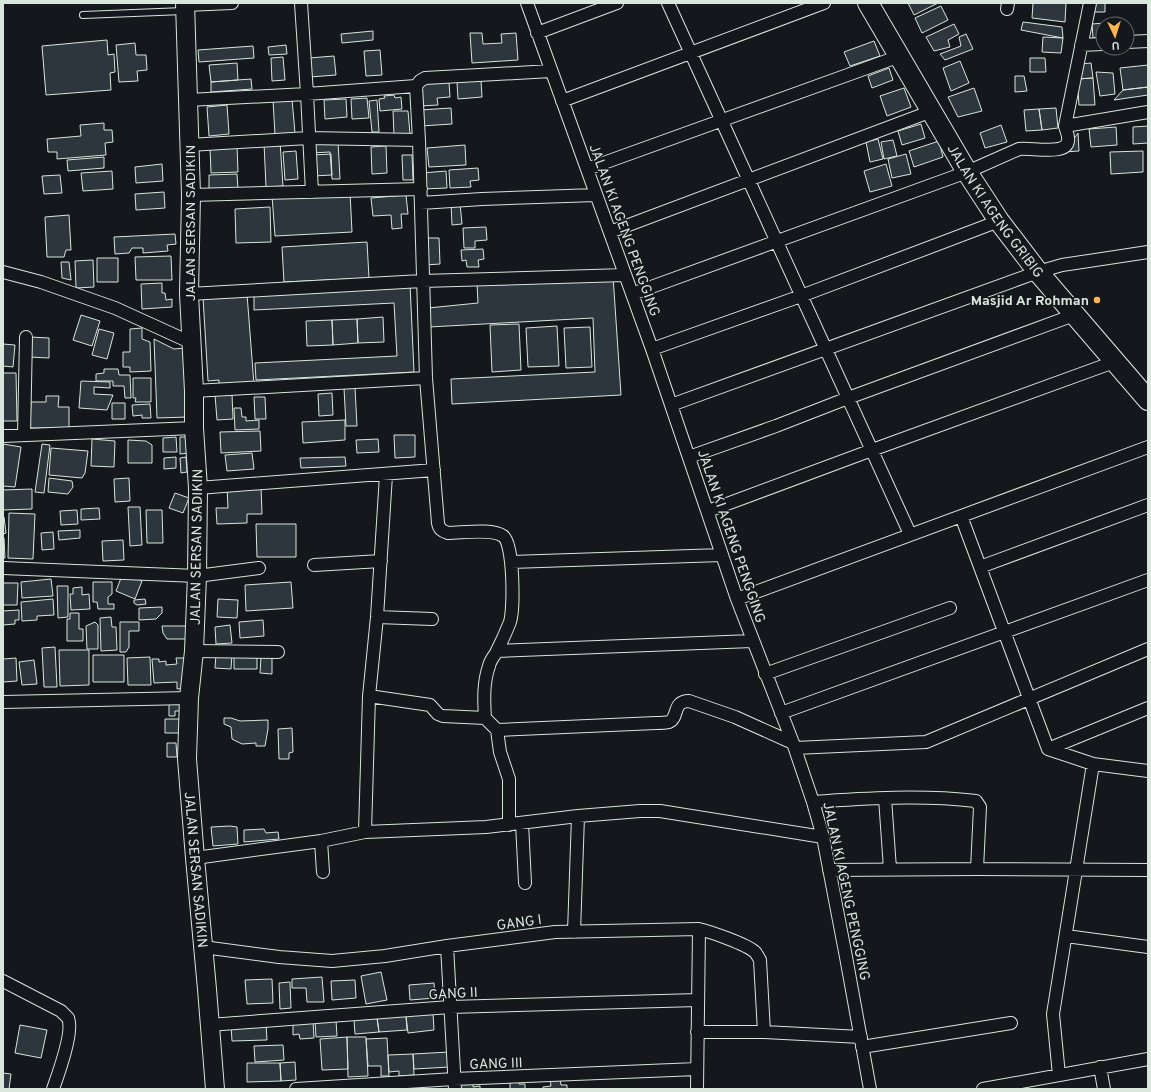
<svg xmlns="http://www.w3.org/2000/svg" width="1151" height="1092" font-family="Overpass,sans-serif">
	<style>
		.building { fill: #2c363c; stroke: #d8e6dc }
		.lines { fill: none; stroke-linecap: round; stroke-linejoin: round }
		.lane-casing { stroke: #d8e6dc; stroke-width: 8 }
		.street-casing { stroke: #d8e6dc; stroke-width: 14 }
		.secondary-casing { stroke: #d8e6dc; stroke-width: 20 }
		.primary-casing { stroke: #d8e6dc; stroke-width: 22 }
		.lane { stroke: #14181c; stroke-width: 6 }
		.street { stroke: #14181c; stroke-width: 12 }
		.secondary { stroke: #14181c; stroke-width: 18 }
		.primary { stroke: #14181c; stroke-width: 20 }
		.poi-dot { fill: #ffb74d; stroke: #14181c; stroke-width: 1.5 }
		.labels { text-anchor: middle; stroke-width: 3; stroke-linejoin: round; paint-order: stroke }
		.street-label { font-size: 14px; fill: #d8e6dc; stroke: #14181c }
		.poi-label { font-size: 14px; font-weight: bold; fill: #d8e6dc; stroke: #14181c; text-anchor: end }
	</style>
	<rect width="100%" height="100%" fill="#14181c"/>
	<path class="building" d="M908 3H938L914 15Z
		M1033 3H1066L1065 22 1032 18Z
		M1093 3H1105V12H1093Z
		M941 6 948 20 922 33 915 18Z
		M1023 22 1062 27 1063 38 1021 30Z
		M1118 22V24H1103V37L1093 38 1092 24Z
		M954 24 959 34 948 40 950 47 934 51 926 37Z
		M373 31V40L342 43 341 34Z
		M470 33H482L483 44 502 43 501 34 516 33 518 60 472 63Z
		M966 34 973 49 945 60 940 54 961 46 959 37Z
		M1043 37 1063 38 1061 53 1042 52Z
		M107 40 108 55 114 54 115 72 110 73 111 90 46 95 42 46Z
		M874 41 880 56 850 66 844 52Z
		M135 43 136 55H146L147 70 137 71 138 81 119 82 116 45Z
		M286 45 287 54 269 55 268 47Z
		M253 46 254 58 199 62 198 50Z
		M380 50 382 75 366 76 364 51Z
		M334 56 336 75 310 77 309 58Z
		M283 57 285 80 272 81 271 58Z
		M1030 58H1045L1046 72H1030Z
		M960 61 969 83 951 91 943 68Z
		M237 63 238 80 211 82 209 65Z
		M1091 63 1093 78 1077 79 1080 64Z
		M1148 65V87L1123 90 1120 68Z
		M889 68 893 80 872 88 868 76Z
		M1096 72 1113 73 1115 94 1100 96Z
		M1015 76H1024L1027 91 1015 92Z
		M1093 78 1095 105H1079L1077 79Z
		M251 79 252 89 211 92V82Z
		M481 81 482 97 458 99 457 82Z
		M449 82 450 97 437 98 438 105 420 106 419 83Z
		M1148 87V95L1114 100 1123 90Z
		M904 88 911 107 887 116 880 96Z
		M974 88 982 111 958 117 948 97Z
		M394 95 395 98 401 97 402 109 380 111 379 99 385 98 384 96Z
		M367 98 369 118 352 119 351 99Z
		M292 99 295 133 275 135 273 100Z
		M346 99 347 117 325 119 324 100Z
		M377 100 379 132H372L369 101Z
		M227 105 229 134 209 136 207 107Z
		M451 108 452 124 421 126 420 110Z
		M1056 108 1058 128 1042 130 1039 109Z
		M1039 109 1042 130 1026 131 1024 110Z
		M393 111H408L410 134 394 135Z
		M104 123V130H112L113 142 105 143 106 155 57 159V152H48L47 139 81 136 80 125Z
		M921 124 925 138 902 145 898 131Z
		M1001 125 1007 142 985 148 980 133Z
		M1148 126V143L1133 144V127Z
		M1116 127 1117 145 1091 147 1089 129Z
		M1078 133 1079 151 1064 152Z
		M878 139 883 159 870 162 866 142Z
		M893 140 897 156 884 159 881 142Z
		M338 141 340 179H332L330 152 311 153V143Z
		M939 141 943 157 914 167 909 151Z
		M280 142 283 186 266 187 264 143Z
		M465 145 466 165 429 167 427 148Z
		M237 146 238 172 211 173 210 147Z
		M386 146 387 173 372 174 371 147Z
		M296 151 298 179 285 180 283 152Z
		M1143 151V172L1111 174 1110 152Z
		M331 154 332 175 313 176 312 155Z
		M906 154 911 174 892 178 888 159Z
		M402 155H412L413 180H403Z
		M104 157V168L68 171 67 160Z
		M162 164 163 181 136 183 135 167Z
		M886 164 892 186 870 192 864 171Z
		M478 168 479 180 470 181 471 187 450 188 449 170Z
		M112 171 113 189 83 191 81 173Z
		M446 171 447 188 423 189 422 173Z
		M237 174 238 189 209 190V175Z
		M60 175 62 193 44 194 42 176Z
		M164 192 165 208 136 210 135 194Z
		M350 192 352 232 275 236 272 196Z
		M406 195 408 214H401L402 228 392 229 391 215 373 216 371 198Z
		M451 203H460L462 224 452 225Z
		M270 207 271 242 236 243 235 209Z
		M69 215 71 250H66L64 257H47L45 217Z
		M486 227 487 240 475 241V248H464L463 228Z
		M175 234 176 244 167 245 168 251 143 253V248H132L129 253 115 254 114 237Z
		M424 238H439L440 264 425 265Z
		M367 242 369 278 284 282 282 247Z
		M483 249 484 259 478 260 479 267H467L466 260 462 261 461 250Z
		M171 256 172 280H136L135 257Z
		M97 258H118V282H97Z
		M93 260 94 287 76 288 75 261Z
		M61 262H69L71 280 62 278Z
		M613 276 621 395 452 404 451 379 595 372 593 318 429 327 428 308 478 303 477 283Z
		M162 283V293H165L166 300 172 299V307L142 309 141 284Z
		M410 284 414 372 256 380 255 363 397 356 394 303 254 310V292Z
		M247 294 254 385 219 387V380L208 381 203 297Z
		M81 315 100 321 92 346 73 340Z
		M383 317 384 342 358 343 357 319Z
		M357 319 358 343 333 345 332 320Z
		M332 320 333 345 307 346 306 321Z
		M519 324 521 370 492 372 490 325Z
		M557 326 559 366 528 367 526 328Z
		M590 327 592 367 566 368 564 328Z
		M142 328V339L150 342 151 371 130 372V367H123V352H130V329Z
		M99 329 114 333 107 359 92 355Z
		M30 337 49 338V358L29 357Z
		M154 339 174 349 185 348 188 417 157 418Z
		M3 344 15 345 13 367 3 366Z
		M104 369H118L119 375H130L131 398H125L124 386H113V381H96V374L104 373Z
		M3 373H16L17 421H3Z
		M133 378H151V402H135L136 398H133Z
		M81 381 110 382V388L94 387V394L113 395 107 410 79 408Z
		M344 388H355L357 426H346Z
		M332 393 333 415 319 416 318 394Z
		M232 394 233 419 217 420 215 395Z
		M46 396H59L58 407H69V428H30L31 402H46Z
		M254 397H265L266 419H255Z
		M112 403H125V419H112Z
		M150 404 151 418H142V415L133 416 132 405Z
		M234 408H241L242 417H246V421L259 420V429L235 430Z
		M345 420V440L303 443 302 422Z
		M260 431 261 451 221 453 220 432Z
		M394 435H415V457L395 458Z
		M176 437 177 452H163V438Z
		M180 437H188L189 453 180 454Z
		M92 439 115 441 114 467 91 466Z
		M378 439 379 452 357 453 356 440Z
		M128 440 146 441 152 445V463H128Z
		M3 444 21 447 15 487 3 486Z
		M42 444 50 445 44 493 35 492Z
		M51 448 88 451 85 473 82 478 49 475Z
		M252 453 254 469 227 471 225 455Z
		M176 457V468L164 469V458Z
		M186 457 187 472 181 473 180 458Z
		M345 457 346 466 301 468 300 458Z
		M49 478 72 481 73 487 68 494 48 492Z
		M129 478 130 501 115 502 114 479Z
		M261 486 262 514H247V523L217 524 216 508H228L227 487Z
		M32 489V509L3 510V490Z
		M175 493 189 498 183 513 169 508Z
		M128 507H140L142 545 130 546Z
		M99 508 100 519 81 520V509Z
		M77 510 78 524 61 525 60 511Z
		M146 510H162L163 543H147Z
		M9 513 35 514 33 559 8 558Z
		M3 517H4L6 533 3 534Z
		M256 524H296V557H257Z
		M80 530V538L59 540 58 531Z
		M53 532 54 549 42 550 41 533Z
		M3 538H4L5 558H3Z
		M123 540 124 560 103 561 102 541Z
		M123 573 142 581 135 599 116 591Z
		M51 579 53 596 22 598 21 582Z
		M93 582H112V594L108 597V604H114V609H98L97 602H93Z
		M291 582 293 608 246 611 245 585Z
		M3 583H18L17 605H3Z
		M57 586H68V617L58 618Z
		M82 587V595L89 594 90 609 71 610 70 594H73V588Z
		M53 599 54 615 37 616V620L22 621 21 602Z
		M145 599 146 604 137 605 134 603V600Z
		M218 599 238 600 237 618 217 617Z
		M162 607V613L156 619 139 620V608Z
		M19 610V620H15V624L3 625V611Z
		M70 613H79V629H83V641H67V619H70Z
		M111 617 112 627H116L117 650 101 651 100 618Z
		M263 620 264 636 240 638 239 622Z
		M95 622 98 625V649H87L86 626Z
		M120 622H139V631H129V647L126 652H120Z
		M230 625 232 643 216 644 215 627Z
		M162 626H188V639H167L163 633Z
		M55 647 57 687H44L42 648Z
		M59 650H89V685L60 686Z
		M216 654H232L231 669 215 668Z
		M234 654 257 655V669H234Z
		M93 655H124V682H93Z
		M150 657 151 685H128L127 658Z
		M261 657H272V674L260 673Z
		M16 658 17 681 3 682V659Z
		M176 658H187L189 688 177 689V682L154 683 152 659H159V662L166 661V665L177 664Z
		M34 660 37 684 22 685 19 662Z
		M169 700H181V711H175V716H169Z
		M224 718H231L240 721 268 720V729L265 746H256V743L242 744 232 739 231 727 224 724Z
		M165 719H180V733H165Z
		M292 728 293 752 289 753V759H279L278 729Z
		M167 743H176L177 757H167Z
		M230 826 237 827 238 844 213 846 211 827Z
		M264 829 266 833 278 832 279 839 244 842V830Z
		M381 972 387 1000 366 1004 361 976Z
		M322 977 324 1002H307L306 988H292V979Z
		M272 979 273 1003 247 1004 245 980Z
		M355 980 356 998 332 1000 331 981Z
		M290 982 291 1008 280 1009 279 983Z
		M434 983 435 998 410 1000 409 985Z
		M433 1013 434 1030 408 1033 406 1016Z
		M406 1016 407 1030 379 1032 377 1018Z
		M377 1018 379 1032 355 1034 354 1020Z
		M336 1020 337 1036 316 1037 315 1021Z
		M313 1021 314 1038 300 1039 299 1034 293 1035V1024Z
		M266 1024 267 1040 232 1041 231 1025Z
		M20 1025 47 1030 41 1058 15 1053Z
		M347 1037 348 1069 322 1070 320 1039Z
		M347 1037H366L368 1076 348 1077Z
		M387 1038 389 1076H381V1066H368L366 1039Z
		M283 1045 284 1060 255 1062 254 1046Z
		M449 1052 450 1067 414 1069 413 1054Z
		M413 1054 414 1075 399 1076V1071L389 1072 388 1055Z
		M295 1062 296 1080 281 1081 280 1063Z
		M247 1063H280L281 1081 247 1082Z
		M3 1073 11 1074 9 1089H3Z
		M519 1079V1084H525V1089H510V1080Z
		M550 1079H560L561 1085H567V1089H543V1087L551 1086Z
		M461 1083H473V1087L480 1086V1089H461Z"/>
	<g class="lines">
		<defs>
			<path id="lane" d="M83 15 184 11"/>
			<path id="street" d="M301 3 307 94 312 192
				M527 3 652 349 737 599 793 743 813 802 823 837 846 957 870 1089
				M668 3 910 534
				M185 5 232 3
				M1007 9 1008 3
				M537 33 617 3
				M1127 42 1148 41
				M1081 45 1103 44
				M551 71 425 78 420 81 416 86 419 140 426 378 438 523C439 529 442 531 448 533 462 533 492 528 503 536 514 543 514 609 510 622 506 632 501 643 496 653 493 657 490 661 489 666 483 683 484 701 485 718L497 730 656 723C660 723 665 723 669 722 679 718 672 701 689 701L735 717 793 743
				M188 100 307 94 416 86
				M562 101 824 3
				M1065 126 1148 112
				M189 145 308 138 419 140
				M587 169 900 56
				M191 195 421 189
				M421 203 482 199 596 195
				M610 232 932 111
				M3 272 41 282 115 308 192 343
				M189 294 422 281 625 275
				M632 294 967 172 1019 149C1030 147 1066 156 1068 141 1069 136 1066 130 1065 126L1090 3
				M652 349 801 296 999 221
				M194 391 426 378
				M671 405 1038 272 1062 265 1148 252
				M24 435 26 337
				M3 436 194 428
				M689 457 776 426 848 398 1074 315
				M198 488 434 470
				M708 511 872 450 1114 362
				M961 516 1048 749
				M511 562 722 555
				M314 565 381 561
				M980 567 1148 505
				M3 568 197 576 259 568
				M737 599 1148 447
				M377 617 432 619
				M194 651 278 652
				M497 651 752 641
				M765 674 950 608
				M369 696 430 705 438 714 443 716 485 718
				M3 702 189 698
				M781 713 1148 580
				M497 730 500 752 509 779V825
				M795 748 926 742 1148 649
				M1048 749 1148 708
				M1048 749 1093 764 1148 771
				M885 798 890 869
				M813 802C867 798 922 795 976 801L980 807 977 869
				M522 823 525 883
				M365 832 369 696 377 617 386 475
				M321 841 323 872
				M195 858 321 841 365 832 486 827 578 816 640 811H660L823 837
				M829 870 977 869 1148 870
				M574 932 578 816
				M1066 936 1148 947
				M447 946 455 1089
				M203 947 279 957 332 961 385 956 447 946 555 932 699 929C711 932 746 944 755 952 757 954 758 957 760 960L764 1032
				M3 981 61 1011C63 1013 66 1016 68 1018 74 1031 58 1075 53 1089
				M209 1025 450 1007 698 1000
				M697 1032H764L861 1037
				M862 1047 1011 1023
				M1100 1067 1104 1089
				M1059 1075 1053 1014 1093 764
				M296 1089 454 1079 697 1069
				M697 1089 699 929
				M983 1089 1148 1059"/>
			<g id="secondary">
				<path id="s1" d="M185 3 191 195 189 294 194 391V428L198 488 197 576 194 651 189 698 187 759 195 858 207 989 215 1089"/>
			</g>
			<g id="primary">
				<path id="s2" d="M868 3 967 172 999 221 1038 272 1148 400"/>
			</g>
		</defs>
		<use href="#lane" class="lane-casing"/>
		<use href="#street" class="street-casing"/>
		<use href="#secondary" class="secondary-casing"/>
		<use href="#primary" class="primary-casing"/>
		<use href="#lane" class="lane"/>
		<use href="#street" class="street"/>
		<use href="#secondary" class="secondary"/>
		<use href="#primary" class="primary"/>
	</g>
	<circle class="poi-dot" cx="1097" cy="300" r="4"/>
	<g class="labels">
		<g class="street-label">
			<text dy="5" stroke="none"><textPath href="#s2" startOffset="244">JALAN KI AGENG GRIBIG</textPath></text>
			<text transform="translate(190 223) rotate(-90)" y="5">JALAN SERSAN SADIKIN</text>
			<text transform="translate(625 230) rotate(70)" y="5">JALAN KI AGENG PENGGING</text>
			<text transform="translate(732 536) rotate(71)" y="5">JALAN KI AGENG PENGGING</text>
			<text transform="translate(196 547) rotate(-89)" y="5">JALAN SERSAN SADIKIN</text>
			<text dy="5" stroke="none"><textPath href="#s1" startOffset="868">JALAN SERSAN SADIKIN</textPath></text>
			<text transform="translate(847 891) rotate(78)" y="5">JALAN KI AGENG PENGGING</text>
			<text transform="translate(519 922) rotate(-8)" y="5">GANG I</text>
			<text transform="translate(453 993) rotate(-3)" y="5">GANG II</text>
			<text transform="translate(496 1063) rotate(-2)" y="5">GANG III</text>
		</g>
		<g class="poi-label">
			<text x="1089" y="305">Masjid Ar Rohman</text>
		</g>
	</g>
	<rect width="1151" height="1092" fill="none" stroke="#d8e6dc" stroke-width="8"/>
	<g transform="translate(1115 36) rotate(176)"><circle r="19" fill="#14181c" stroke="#626a69"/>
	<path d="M0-3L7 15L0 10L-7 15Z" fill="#ffb74d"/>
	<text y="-6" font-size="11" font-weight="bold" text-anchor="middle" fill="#d8e6dc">U</text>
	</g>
</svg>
